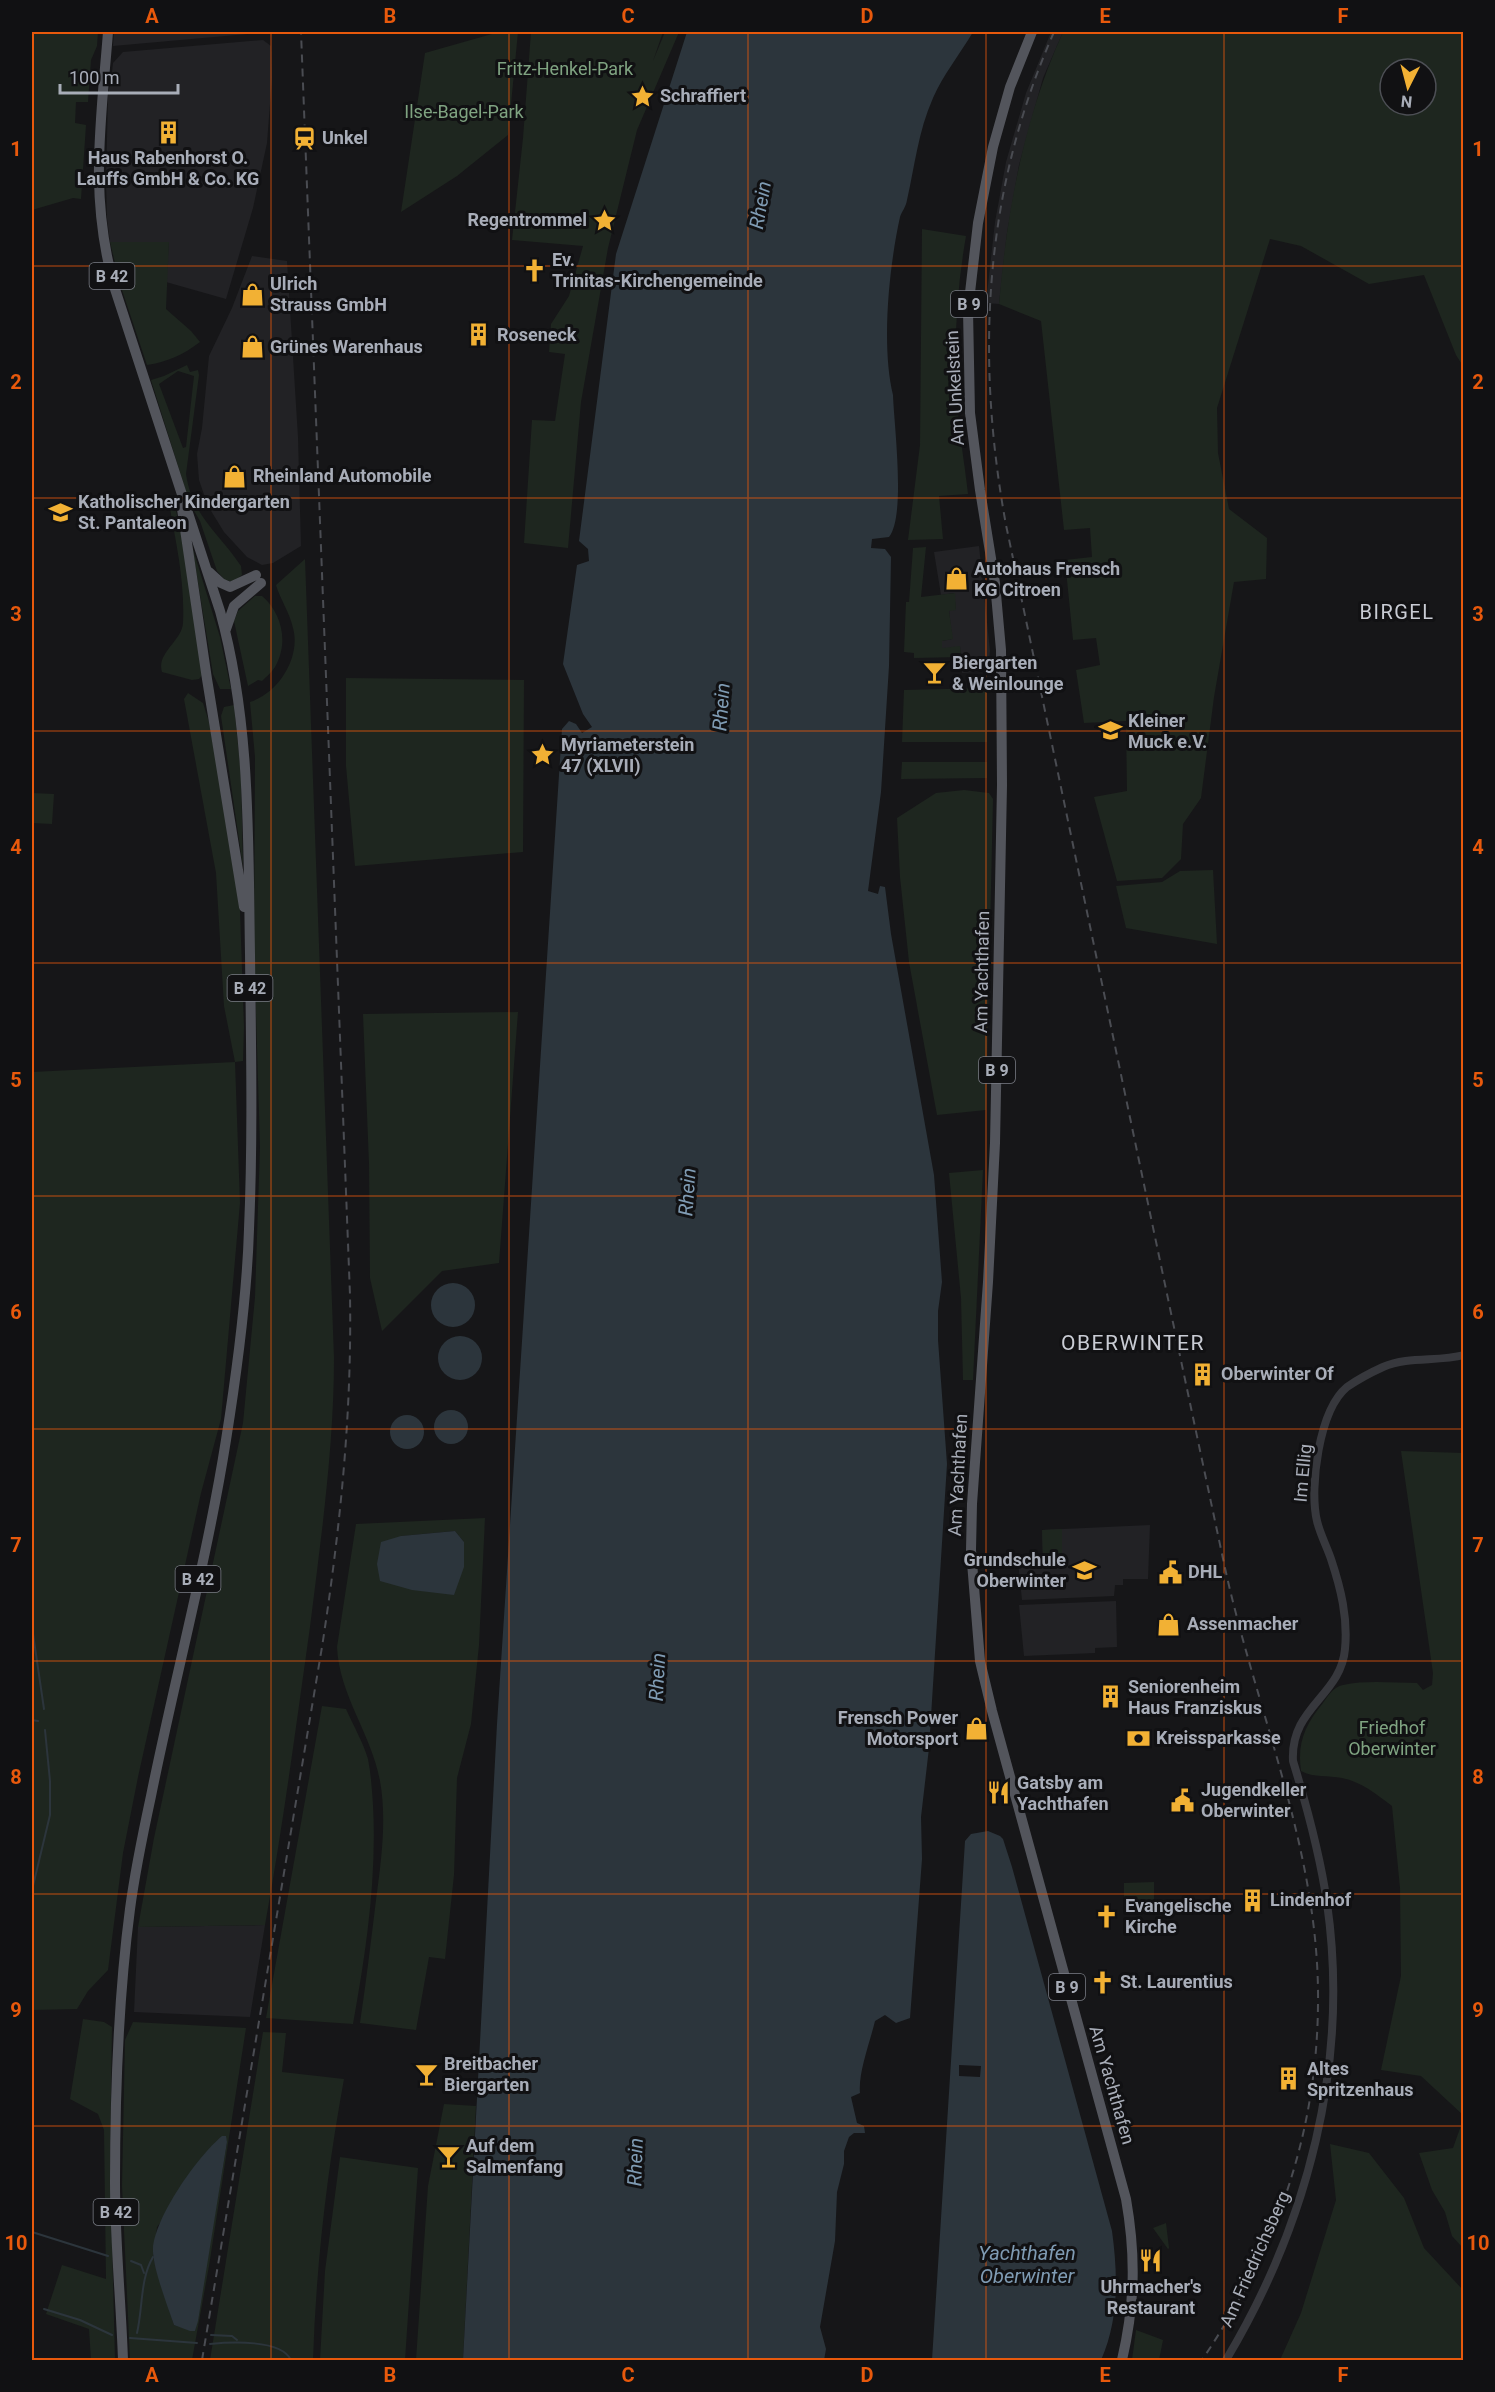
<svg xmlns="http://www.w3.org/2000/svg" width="1495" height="2392" font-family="Roboto,sans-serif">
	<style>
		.built { fill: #222225 }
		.green { fill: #1e261f; fill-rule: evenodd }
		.water { fill: #2c353c }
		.pier { fill: #161618 }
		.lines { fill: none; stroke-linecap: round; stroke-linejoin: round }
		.stream { stroke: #2c353c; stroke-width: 2 }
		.minor { stroke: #37383d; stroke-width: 8 }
		.major { stroke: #53555c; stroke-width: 10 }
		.rail { stroke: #4a4c52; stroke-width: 2; stroke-dasharray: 8 6; stroke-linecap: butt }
		.grid { fill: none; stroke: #e8590c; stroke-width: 1.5; stroke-opacity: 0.55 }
		.labels { text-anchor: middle; stroke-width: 6; stroke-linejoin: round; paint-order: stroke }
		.shield { fill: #111113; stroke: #7b7e86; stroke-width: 1.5 }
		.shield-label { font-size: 16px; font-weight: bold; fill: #a8adb8 }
		.park-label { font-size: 18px; fill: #7fa381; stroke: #111113 }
		.poi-label { font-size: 18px; font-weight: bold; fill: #a8adb8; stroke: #111113; text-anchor: start }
		.street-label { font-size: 18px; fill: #a8adb8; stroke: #111113 }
		.water-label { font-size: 20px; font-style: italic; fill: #7f9bb3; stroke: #111113 }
		.neighbourhood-label { font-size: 20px; letter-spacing: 1.5px; fill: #c9ccd4; stroke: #111113 }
		.quarter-label { font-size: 21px; letter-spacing: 1.5px; fill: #c9ccd4; stroke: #111113 }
		.neatline { fill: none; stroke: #e8590c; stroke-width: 2 }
		.grid-label { font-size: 20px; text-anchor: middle; font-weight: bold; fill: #e8590c }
	</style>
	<rect width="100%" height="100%" fill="#161618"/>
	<path class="built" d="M114 32H270L113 46Z
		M1051 32H1063L1043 78 1019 165 1007 233 999 304 986 303 995 222 1006 162 1026 93Z
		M263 40 271 46 272 78 267 143 253 208 226 299 166 282 169 242H110L107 218 106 181 108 95 112 72 113 63 123 52Z
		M252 256 287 261 298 437 301 546 273 563 262 565 247 557 224 532 208 506 199 480 197 454 202 428 209 356 232 308Z
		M979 546 990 651 988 671 962 673 960 647 942 649V641L952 639 949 610 956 609 954 593 941 595 934 552Z
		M1150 1525 1148 1579H1123V1585H1115L1114 1596 1022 1600 1018 1562 1043 1560 1042 1530Z
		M1116 1601 1117 1647 1095 1648V1653L1024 1656 1019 1605Z
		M265 1925 250 2017 134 2012 138 1927Z"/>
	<path class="green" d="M32 32H98L97 46 91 60 88 102H76L75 123 86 125 81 199 73 198 32 210Z
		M499 32H518L508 135 457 176 401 212 425 53Z
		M531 32H663L653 61 665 32H679L637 130 608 248 581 402 568 548 524 543 532 420 555 421 565 354 549 352 551 324 569 296 583 246 512 240 523 138Z
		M1063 32H1463V366L1456 355 1424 275 1369 284 1301 246 1270 239 1217 408 1218 453 1229 509 1267 538 1266 579 1234 582 1214 697 1201 798 1183 824 1181 859 1162 878 1117 881 1094 797 1127 791 1126 721 1084 723 1076 670 1100 665 1096 638 1073 640 1065 560 1092 557 1090 528 1064 530 1041 321 999 304C1007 210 1024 118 1063 32ZM1390 69H1426V105H1390Z
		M922 229 966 236C956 293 953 352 958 411 960 439 965 466 968 494L939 496 943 539 908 540 920 445Z
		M110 242H169L166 309 191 331 200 342C183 355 167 362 147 365L120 284Z
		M187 365 190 372 198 370 199 375 186 474C192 516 219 533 241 566L242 575 233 582 225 580 217 571 200 521 190 504 151 380 164 376ZM178 371 194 376 186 447 183 448 159 384Z
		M174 502 184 546 203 674 199 679 192 680 162 672C156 653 182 641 183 623 185 582 176 543 169 503Z
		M192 546 220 637 231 689H220L213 674Z
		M926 547 921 597 955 593 956 610 949 611 953 639 942 641V648L960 646 961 657 914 658V653L904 652 906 602H909L913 548Z
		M305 559 334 1358C334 1448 321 1538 310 1627 296 1726 283 1826 265 1925L138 1927 154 1838 243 1423 255 1297 260 1147 254 946 255 757 250 702C279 693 301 657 293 628 290 613 280 599 276 585Z
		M255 596H262C282 613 289 643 275 667 272 672 266 677 262 681L258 680 248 686 234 621 238 611Z
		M346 678 524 680 523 852 355 866 346 766Z
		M987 688V742H902L904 690Z
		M188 693 203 703 209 722 236 872 240 911 244 1027 243 1061 235 1062 240 1203 221 1419 201 1493 138 1777 123 1853 108 1970 88 1991 77 2009 32 2010V1072L235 1062 224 1006 216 873 184 699Z
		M234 705 241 774 243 867 221 716 224 707Z
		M902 762H987V778L901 779Z
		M964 790 989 793 993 799 986 1110 937 1115 909 962 900 877 897 818 936 793Z
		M32 793 54 794 52 824 32 823Z
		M1213 870 1217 944 1126 928 1116 886 1162 882 1180 871Z
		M518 1012 499 1263 442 1271 382 1331 370 1278 369 1164 363 1014Z
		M983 1170 973 1380H963L961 1298 949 1173Z
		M1401 1451 1463 1453V2115L1421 2076 1381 2070 1401 1976 1400 1888 1392 1806C1376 1794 1362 1782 1342 1778 1328 1775 1314 1778 1301 1771 1297 1743 1305 1725 1323 1703 1328 1696 1333 1687 1343 1685 1366 1680 1393 1683 1417 1683L1423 1690 1432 1685 1433 1673Z
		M485 1518 479 1645 471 1724 457 1778 454 1875 445 1959 429 1957 416 2030 360 2023C366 1982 371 1941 376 1900 381 1862 387 1820 380 1781 372 1735 339 1695 337 1647L356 1524ZM455 1531 464 1542 401 1536Z
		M1062 1529V1559L1043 1560 1042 1530Z
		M322 1706 346 1709C353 1725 363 1742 368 1759 371 1774 372 1790 373 1805 377 1878 366 1952 353 2024L266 2018Z
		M1154 1882V1903L1124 1900V1883Z
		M83 2019 104 2022 112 2027 110 2163 115 2360H91L89 2329 46 2314 62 2265 106 2279 104 2130 98 2114 70 2099Z
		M133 2022 246 2028 209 2266 192 2360H130L122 2186 125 2040ZM225 2136 227 2142 195 2331 174 2325 153 2257 157 2227Z
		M263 2032 286 2033 282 2072 344 2079C327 2172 316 2266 313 2360H210Z
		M444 2104 476 2106 463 2360H416L428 2186Z
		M1463 2120V2248L1452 2236 1445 2212 1432 2190 1419 2153 1453 2148Z
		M1330 2144 1369 2153 1404 2198 1424 2248 1463 2290V2360H1280L1301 2313 1336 2200Z
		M340 2157 418 2168 405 2360H320L325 2271Z
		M1166 2223 1169 2248 1168 2249 1153 2228Z
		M1136 2330 1163 2340 1159 2360H1132Z"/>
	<path class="water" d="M687 32H973C960 54 943 75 933 98 918 132 915 165 907 200 906 207 902 211 900 217 889 267 881 346 893 395 894 425 906 516 889 537L872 539 871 548 885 549 891 557 889 666 881 792 868 891 878 894 880 886 885 887 891 934 934 1175 942 1282 938 1311V1340L947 1464 929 1748 921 1817 922 1859 910 2018 896 2023 885 2015 875 2021C870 2042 858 2073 860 2093L851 2097 857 2123 864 2126 865 2133H854L849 2137 844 2151V2164L837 2192 835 2241 820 2327 826 2349 824 2360H463L497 1724 562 729 569 721 576 724 582 733 592 727 583 714 563 664 577 565 589 561 588 549 579 541 616 254Z
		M431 1305a22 22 0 1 1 44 0a22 22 0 1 1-44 0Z
		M438 1358a22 22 0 1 1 44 0a22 22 0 1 1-44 0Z
		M434 1427a17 17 0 1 1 34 0a17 17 0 1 1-34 0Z
		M390 1432a17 17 0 1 1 34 0a17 17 0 1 1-34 0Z
		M455 1531 464 1542V1567L454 1595 412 1590 380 1581 377 1564 381 1542 401 1536Z
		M988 1831 1000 1836 1003 1839 1012 1867 1112 2231C1118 2275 1119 2320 1101 2360H932L965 1841 971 1834Z
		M222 2136H226L227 2142 198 2321 195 2331H190L174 2325C168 2307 152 2266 153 2249 155 2217 197 2157 222 2136Z"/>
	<path class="pier" d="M959 2065 981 2066 980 2077 959 2076Z"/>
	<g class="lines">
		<path class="stream" d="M32 1627 44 1709
			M32 1720 38 1721
			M32 1890 50 1815V1781L45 1730
			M32 2232 108 2256
			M131 2261 141 2265 144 2273
			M44 2309 80 2320 112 2335
			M137 2333C143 2307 140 2279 153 2257
			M211 2335 232 2336 237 2340
			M130 2338 197 2343
			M210 2344C230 2342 281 2339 291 2360"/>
		<path class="minor" d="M1226 2360C1308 2223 1350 2063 1327 1903 1320 1854 1307 1807 1293 1761 1290 1707 1341 1696 1345 1649 1348 1618 1341 1589 1331 1559 1327 1547 1320 1534 1317 1521 1309 1488 1319 1410 1347 1387 1357 1380 1372 1372 1383 1367 1409 1356 1437 1362 1464 1355"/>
		<path class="major" d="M108 32C101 123 89 195 114 286L220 611C251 723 248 839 250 954 251 1046 253 1137 249 1229 247 1299 237 1371 226 1440 207 1560 175 1677 151 1796 143 1833 135 1871 130 1909 118 2000 115 2092 115 2183 115 2242 121 2302 123 2360
			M1032 32 1010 87 993 147 978 223 968 310 970 413 980 490 995 583 1001 650 1002 785 995 1143 988 1282 972 1504 971 1550 980 1661 992 1711 1126 2199C1136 2256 1135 2304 1122 2360
			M181 502 207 679 244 907
			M209 572 221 583 230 587 256 575
			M226 629 234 606 261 583"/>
		<path class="rail" d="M1054 32C984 190 975 356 1006 525 1079 872 1151 1221 1225 1568 1257 1714 1320 1853 1318 2004 1317 2136 1275 2252 1202 2360
			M202 2360 322 1647C340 1530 352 1414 350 1295L301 32"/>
	</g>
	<path class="grid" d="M271 32V2360M509 32V2360M748 32V2360M986 32V2360M1224 32V2360M32 266H1464M32 498H1464M32 731H1464M32 963H1464M32 1196H1464M32 1429H1464M32 1661H1464M32 1894H1464M32 2126H1464"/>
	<defs>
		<symbol id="sight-bare" viewBox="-9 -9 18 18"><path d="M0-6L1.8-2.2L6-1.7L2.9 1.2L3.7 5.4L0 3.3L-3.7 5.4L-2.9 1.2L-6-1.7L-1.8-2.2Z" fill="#f2b134" stroke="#111113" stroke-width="2.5" paint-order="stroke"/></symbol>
		<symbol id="building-bare" viewBox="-9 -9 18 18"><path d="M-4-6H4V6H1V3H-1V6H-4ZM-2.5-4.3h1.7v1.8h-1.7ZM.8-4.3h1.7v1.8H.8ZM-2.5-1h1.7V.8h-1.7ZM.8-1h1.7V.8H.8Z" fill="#f2b134" stroke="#111113" stroke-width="2.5" paint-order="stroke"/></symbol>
		<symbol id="station-bare" viewBox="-9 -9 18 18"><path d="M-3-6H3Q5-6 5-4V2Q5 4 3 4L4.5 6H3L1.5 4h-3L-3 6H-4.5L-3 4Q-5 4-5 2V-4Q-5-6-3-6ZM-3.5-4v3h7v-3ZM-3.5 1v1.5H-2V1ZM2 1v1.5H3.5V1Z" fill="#f2b134" stroke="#111113" stroke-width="2.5" paint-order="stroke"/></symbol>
		<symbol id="church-bare" viewBox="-9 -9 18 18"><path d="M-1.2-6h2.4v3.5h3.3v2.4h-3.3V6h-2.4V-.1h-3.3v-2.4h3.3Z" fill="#f2b134" stroke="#111113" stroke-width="2.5" paint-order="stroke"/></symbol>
		<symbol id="shop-bare" viewBox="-9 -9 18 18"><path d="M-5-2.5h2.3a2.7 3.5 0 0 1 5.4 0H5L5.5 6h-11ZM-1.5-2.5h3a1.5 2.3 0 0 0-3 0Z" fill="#f2b134" stroke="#111113" stroke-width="2.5" paint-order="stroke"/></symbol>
		<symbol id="school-bare" viewBox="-9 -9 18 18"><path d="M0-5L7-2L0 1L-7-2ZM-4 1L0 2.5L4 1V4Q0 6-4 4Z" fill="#f2b134" stroke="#111113" stroke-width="2.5" paint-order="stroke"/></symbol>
		<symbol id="bar-bare" viewBox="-9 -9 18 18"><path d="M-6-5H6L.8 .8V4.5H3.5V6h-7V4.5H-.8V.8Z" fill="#f2b134" stroke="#111113" stroke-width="2.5" paint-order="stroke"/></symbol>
		<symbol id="civic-bare" viewBox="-9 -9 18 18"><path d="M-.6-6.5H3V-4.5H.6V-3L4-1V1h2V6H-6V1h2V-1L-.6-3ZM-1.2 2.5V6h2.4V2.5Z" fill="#f2b134" stroke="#111113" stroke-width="2.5" paint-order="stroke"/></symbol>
		<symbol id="bank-bare" viewBox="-9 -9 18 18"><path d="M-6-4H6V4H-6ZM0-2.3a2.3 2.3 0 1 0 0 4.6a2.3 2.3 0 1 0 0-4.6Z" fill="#f2b134" stroke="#111113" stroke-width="2.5" paint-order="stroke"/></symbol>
		<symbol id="restaurant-bare" viewBox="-9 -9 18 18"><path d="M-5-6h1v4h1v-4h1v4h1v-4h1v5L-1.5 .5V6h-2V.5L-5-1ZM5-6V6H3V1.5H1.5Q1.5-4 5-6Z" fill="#f2b134" stroke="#111113" stroke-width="2.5" paint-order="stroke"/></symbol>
	</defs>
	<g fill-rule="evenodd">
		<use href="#sight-bare" x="626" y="80" width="33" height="33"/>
		<use href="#building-bare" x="152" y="116" width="33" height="33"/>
		<use href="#station-bare" x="288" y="122" width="33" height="33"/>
		<use href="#sight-bare" x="588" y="204" width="33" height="33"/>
		<use href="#church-bare" x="518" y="254" width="33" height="33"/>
		<use href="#shop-bare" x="236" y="278" width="33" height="33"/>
		<use href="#building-bare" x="462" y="318" width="33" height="33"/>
		<use href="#shop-bare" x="236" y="330" width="33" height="33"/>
		<use href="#shop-bare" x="218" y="460" width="33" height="33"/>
		<use href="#school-bare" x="44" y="496" width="33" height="33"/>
		<use href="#shop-bare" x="940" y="562" width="33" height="33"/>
		<use href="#bar-bare" x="918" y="656" width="33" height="33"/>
		<use href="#school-bare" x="1094" y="714" width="33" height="33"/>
		<use href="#sight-bare" x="526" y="738" width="33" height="33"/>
		<use href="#building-bare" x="1186" y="1358" width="33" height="33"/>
		<use href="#school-bare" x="1068" y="1554" width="33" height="33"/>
		<use href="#civic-bare" x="1154" y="1556" width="33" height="33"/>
		<use href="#shop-bare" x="1152" y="1608" width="33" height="33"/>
		<use href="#building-bare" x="1094" y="1680" width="33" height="33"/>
		<use href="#shop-bare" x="960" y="1712" width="33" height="33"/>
		<use href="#bank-bare" x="1122" y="1722" width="33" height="33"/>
		<use href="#restaurant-bare" x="982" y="1776" width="33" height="33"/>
		<use href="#civic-bare" x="1166" y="1784" width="33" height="33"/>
		<use href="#building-bare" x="1236" y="1884" width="33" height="33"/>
		<use href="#church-bare" x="1090" y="1900" width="33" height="33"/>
		<use href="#church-bare" x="1086" y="1966" width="33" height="33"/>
		<use href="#bar-bare" x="410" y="2058" width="33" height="33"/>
		<use href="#building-bare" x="1272" y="2062" width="33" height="33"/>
		<use href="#bar-bare" x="432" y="2140" width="33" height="33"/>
		<use href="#restaurant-bare" x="1134" y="2244" width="33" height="33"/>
	</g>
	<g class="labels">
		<g class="shield">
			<rect x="89.5" y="263" width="45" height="26" rx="4.5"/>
			<rect x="951" y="291" width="36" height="26" rx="4.5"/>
			<rect x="227.5" y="975" width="45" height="26" rx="4.5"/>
			<rect x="979" y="1057" width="36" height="26" rx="4.5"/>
			<rect x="175.5" y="1566" width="45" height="26" rx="4.5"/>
			<rect x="1049" y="1974" width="36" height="26" rx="4.5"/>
			<rect x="93.5" y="2199" width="45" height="26" rx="4.5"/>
		</g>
		<g class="shield-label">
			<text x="112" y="282">B 42</text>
			<text x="969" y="310">B 9</text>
			<text x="250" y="994">B 42</text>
			<text x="997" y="1076">B 9</text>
			<text x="198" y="1585">B 42</text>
			<text x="1067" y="1993">B 9</text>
			<text x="116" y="2218">B 42</text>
		</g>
		<g class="park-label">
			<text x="565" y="75">Fritz-Henkel-Park</text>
			<text x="464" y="118">Ilse-Bagel-Park</text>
			<text x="1392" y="1734">Friedhof<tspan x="1392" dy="21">Oberwinter</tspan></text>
		</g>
		<g class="poi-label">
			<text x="660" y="102">Schraffiert</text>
			<text x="322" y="144">Unkel</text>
			<text x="168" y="164" text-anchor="middle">Haus Rabenhorst O.<tspan x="168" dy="21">Lauffs GmbH &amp; Co. KG</tspan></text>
			<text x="587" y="226" text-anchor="end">Regentrommel</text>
			<text x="552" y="266">Ev.<tspan x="552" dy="21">Trinitas-Kirchengemeinde</tspan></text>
			<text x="270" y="290">Ulrich<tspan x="270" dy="21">Strauss GmbH</tspan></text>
			<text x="497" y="341">Roseneck</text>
			<text x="270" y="353">Grünes Warenhaus</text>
			<text x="253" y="482">Rheinland Automobile</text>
			<text x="78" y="508">Katholischer Kindergarten<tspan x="78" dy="21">St. Pantaleon</tspan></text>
			<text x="974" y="575">Autohaus Frensch<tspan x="974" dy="21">KG Citroen</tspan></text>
			<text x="952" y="669">Biergarten<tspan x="952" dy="21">&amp; Weinlounge</tspan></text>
			<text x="1128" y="727">Kleiner<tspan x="1128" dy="21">Muck e.V.</tspan></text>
			<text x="561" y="751">Myriameterstein<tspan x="561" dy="21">47 (XLVII)</tspan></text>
			<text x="1221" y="1380">Oberwinter Of</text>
			<text x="1066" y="1566" text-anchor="end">Grundschule<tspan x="1066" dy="21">Oberwinter</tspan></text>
			<text x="1188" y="1578">DHL</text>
			<text x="1187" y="1630">Assenmacher</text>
			<text x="1128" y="1693">Seniorenheim<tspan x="1128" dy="21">Haus Franziskus</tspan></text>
			<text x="958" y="1724" text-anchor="end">Frensch Power<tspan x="958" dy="21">Motorsport</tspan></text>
			<text x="1156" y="1744">Kreissparkasse</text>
			<text x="1017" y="1789">Gatsby am<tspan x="1017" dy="21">Yachthafen</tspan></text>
			<text x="1201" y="1796">Jugendkeller<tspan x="1201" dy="21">Oberwinter</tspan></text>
			<text x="1270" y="1906">Lindenhof</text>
			<text x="1125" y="1912">Evangelische<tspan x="1125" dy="21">Kirche</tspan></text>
			<text x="1120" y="1988">St. Laurentius</text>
			<text x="444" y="2070">Breitbacher<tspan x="444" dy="21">Biergarten</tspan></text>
			<text x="1307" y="2075">Altes<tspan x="1307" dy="21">Spritzenhaus</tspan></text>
			<text x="466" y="2152">Auf dem<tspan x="466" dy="21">Salmenfang</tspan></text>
			<text x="1151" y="2293" text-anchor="middle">Uhrmacher's<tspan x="1151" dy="21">Restaurant</tspan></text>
		</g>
		<g class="street-label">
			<text transform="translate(955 388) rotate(-93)" y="6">Am Unkelstein</text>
			<text transform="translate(982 972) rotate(-89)" y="6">Am Yachthafen</text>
			<text transform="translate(1303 1473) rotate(-85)" y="6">Im Ellig</text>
			<text transform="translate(958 1475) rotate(-87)" y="6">Am Yachthafen</text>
			<text transform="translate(1112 2085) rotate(74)" y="6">Am Yachthafen</text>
			<text transform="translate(1255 2259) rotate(-66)" y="6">Am Friedrichsberg</text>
		</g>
		<g class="water-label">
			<text transform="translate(760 205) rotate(-80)" y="7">Rhein</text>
			<text transform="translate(721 707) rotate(-86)" y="7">Rhein</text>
			<text transform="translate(687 1192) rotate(-86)" y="7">Rhein</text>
			<text transform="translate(657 1677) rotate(-87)" y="7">Rhein</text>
			<text transform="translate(635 2162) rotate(-88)" y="7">Rhein</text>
			<text x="1027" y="2260">Yachthafen<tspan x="1027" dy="23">Oberwinter</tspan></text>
		</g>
		<g class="neighbourhood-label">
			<text x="1397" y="619">BIRGEL</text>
		</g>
		<g class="quarter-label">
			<text x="1133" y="1350">OBERWINTER</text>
		</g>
	</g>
	<rect width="1495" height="2392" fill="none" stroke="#111113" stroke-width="66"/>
	<g transform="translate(1408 87) rotate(186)"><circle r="28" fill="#111113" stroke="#4d4f55" stroke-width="1.5"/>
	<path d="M0-4.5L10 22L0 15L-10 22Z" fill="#f2b134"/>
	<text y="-9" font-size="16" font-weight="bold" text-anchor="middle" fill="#a8adb8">N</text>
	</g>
	<path d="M60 84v9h118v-9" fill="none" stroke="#a8adb8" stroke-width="3"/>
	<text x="69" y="84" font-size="18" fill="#a8adb8" stroke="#111113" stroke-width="4.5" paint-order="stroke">100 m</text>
	<rect x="33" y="33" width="1429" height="2326" class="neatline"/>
	<g class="grid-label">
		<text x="152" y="23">A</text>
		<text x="390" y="23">B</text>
		<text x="628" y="23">C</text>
		<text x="867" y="23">D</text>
		<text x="1105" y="23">E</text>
		<text x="1343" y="23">F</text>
		<text x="16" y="156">1</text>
		<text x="1478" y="156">1</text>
		<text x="16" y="389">2</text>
		<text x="1478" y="389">2</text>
		<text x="16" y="621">3</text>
		<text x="1478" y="621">3</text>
		<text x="16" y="854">4</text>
		<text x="1478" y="854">4</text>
		<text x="16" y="1087">5</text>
		<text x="1478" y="1087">5</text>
		<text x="16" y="1319">6</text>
		<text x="1478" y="1319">6</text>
		<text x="16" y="1552">7</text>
		<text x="1478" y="1552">7</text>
		<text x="16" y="1784">8</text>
		<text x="1478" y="1784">8</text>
		<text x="16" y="2017">9</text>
		<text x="1478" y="2017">9</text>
		<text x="16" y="2250">10</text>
		<text x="1478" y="2250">10</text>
		<text x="152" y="2382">A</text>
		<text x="390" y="2382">B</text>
		<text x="628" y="2382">C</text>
		<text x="867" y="2382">D</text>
		<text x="1105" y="2382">E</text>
		<text x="1343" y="2382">F</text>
	</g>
</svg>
